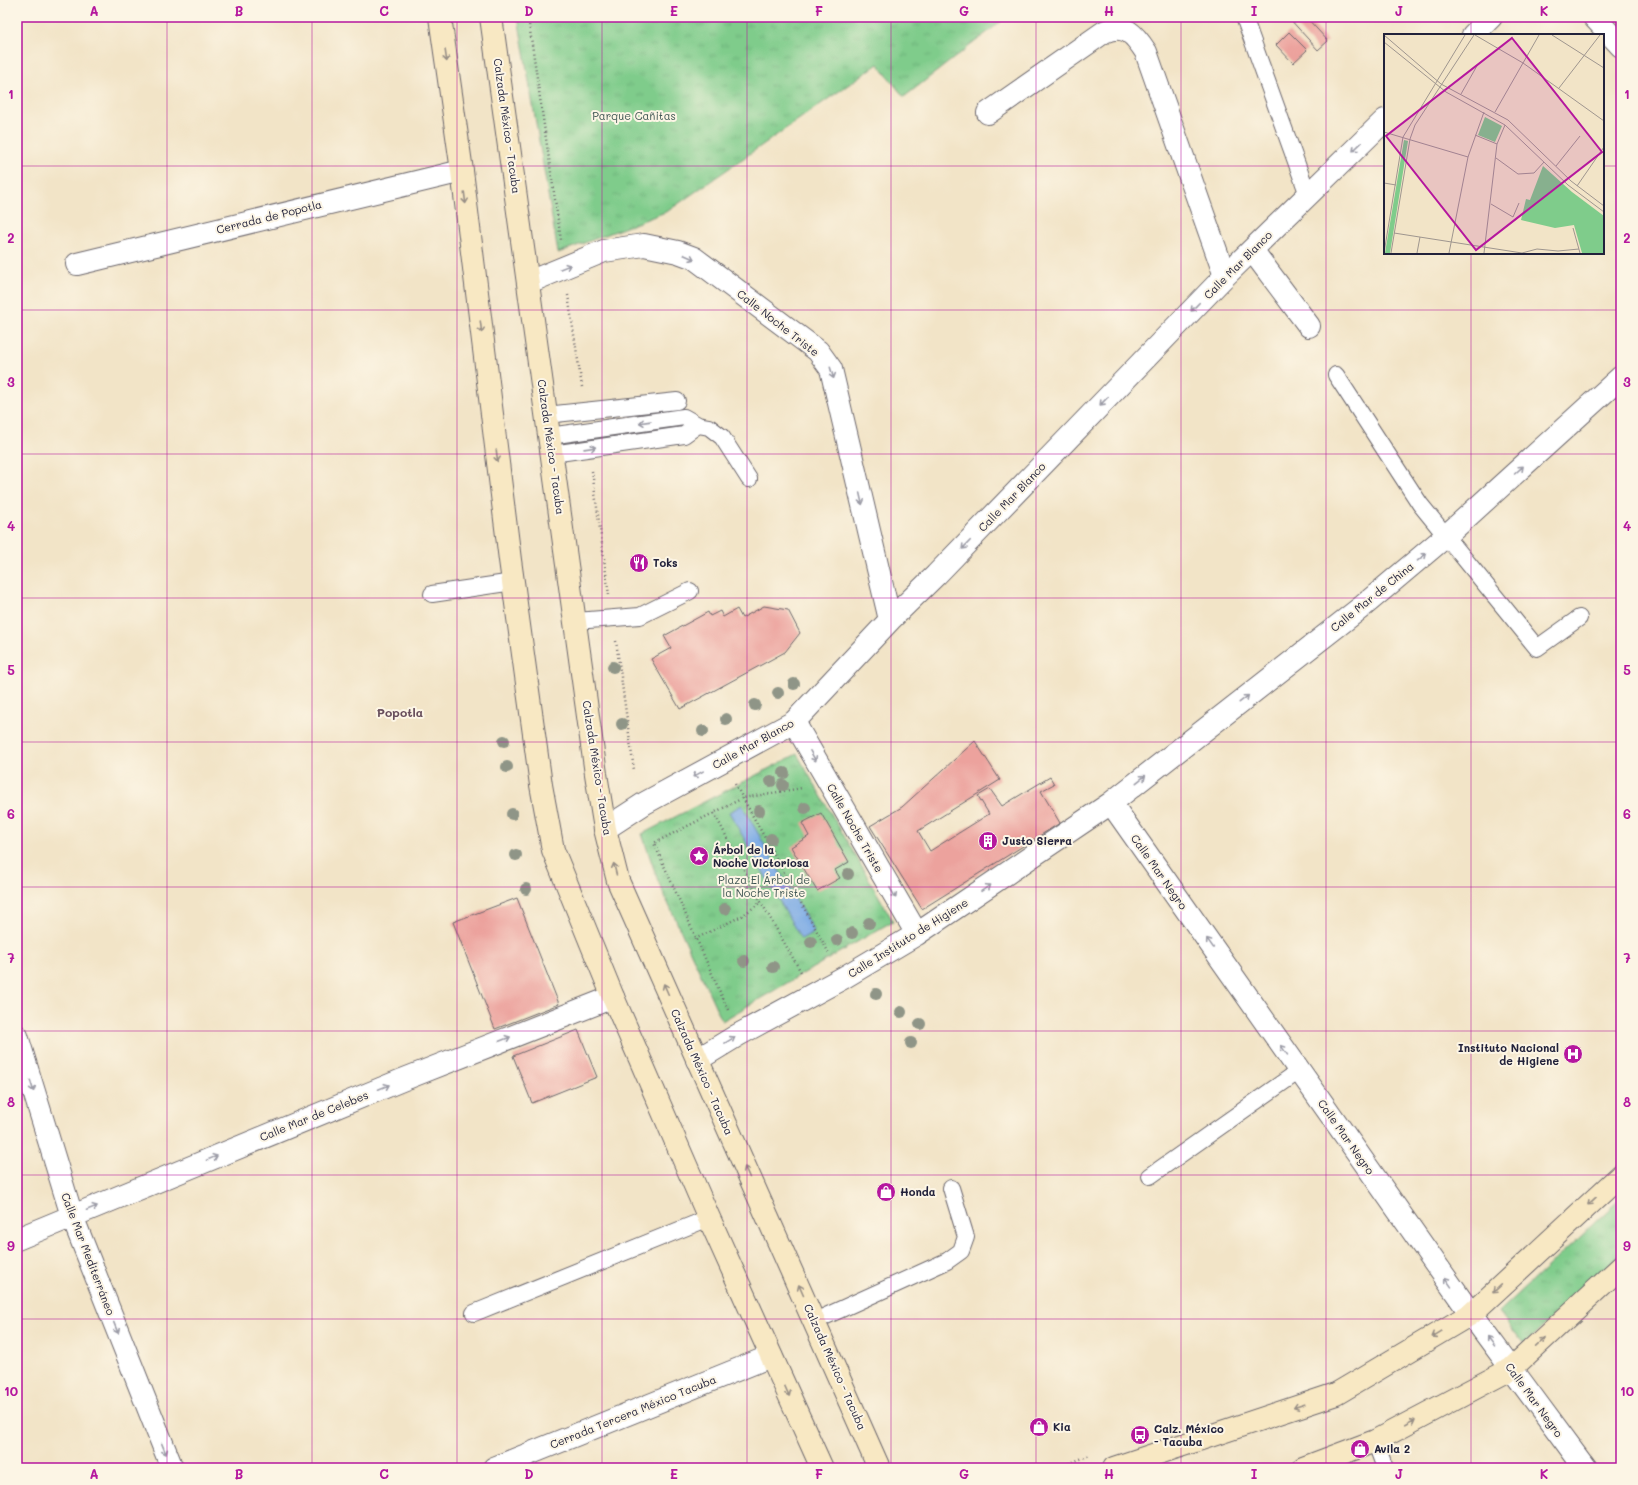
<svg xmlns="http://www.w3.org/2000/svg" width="1638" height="1485" font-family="Mali,sans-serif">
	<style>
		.grass { fill: url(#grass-tufts); stroke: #507763 }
		.water { fill: #7caae5; stroke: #4f6690 }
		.building { fill: #eca29d }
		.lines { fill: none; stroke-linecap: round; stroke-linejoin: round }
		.lane-casing { stroke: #6b666c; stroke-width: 18 }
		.street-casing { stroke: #6b666c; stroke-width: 24 }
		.secondary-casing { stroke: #6b666c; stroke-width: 24 }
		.path { stroke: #6b666c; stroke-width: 2.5; stroke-dasharray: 1 3; stroke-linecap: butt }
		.lane { stroke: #fff; stroke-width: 16 }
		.street { stroke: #fff; stroke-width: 22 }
		.secondary { stroke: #f8e8c3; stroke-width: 22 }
		.tree { fill: #8f9587 }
		.oneway { stroke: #988f86 }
		.oneway2 { stroke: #9c9ca7 }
		.grid { fill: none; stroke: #b5179e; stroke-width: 1; stroke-opacity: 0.55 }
		.labels { text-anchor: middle; stroke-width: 4; stroke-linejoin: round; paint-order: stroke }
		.park-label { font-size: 11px; fill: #3e5553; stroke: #fcf5e5 }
		.street-label { font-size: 11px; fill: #22223b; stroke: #fcf5e5 }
		.poi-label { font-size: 11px; font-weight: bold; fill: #22223b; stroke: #fcf5e5; text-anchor: start }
		.neighbourhood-label { font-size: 12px; font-weight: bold; fill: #694f5d; stroke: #fcf5e5 }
		.inset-road { fill: none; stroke: #9f968f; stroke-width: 1 }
		.view { fill: #b5179e; fill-opacity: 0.15; stroke: #b5179e; stroke-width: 2 }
		.inset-edge { fill: none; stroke: #22223b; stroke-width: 2 }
		.neatline { fill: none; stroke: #b5179e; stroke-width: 1.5 }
		.grid-label { font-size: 13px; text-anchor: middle; font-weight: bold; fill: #b5179e }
	</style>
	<defs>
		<pattern id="grass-tufts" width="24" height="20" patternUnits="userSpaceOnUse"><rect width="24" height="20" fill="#7fcc8b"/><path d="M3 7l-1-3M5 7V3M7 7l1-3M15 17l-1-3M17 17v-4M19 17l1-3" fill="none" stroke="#6daf79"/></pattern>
	</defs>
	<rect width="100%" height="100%" fill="#fcf5e5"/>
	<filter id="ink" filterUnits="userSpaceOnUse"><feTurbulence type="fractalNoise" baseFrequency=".025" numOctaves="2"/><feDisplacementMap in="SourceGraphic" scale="8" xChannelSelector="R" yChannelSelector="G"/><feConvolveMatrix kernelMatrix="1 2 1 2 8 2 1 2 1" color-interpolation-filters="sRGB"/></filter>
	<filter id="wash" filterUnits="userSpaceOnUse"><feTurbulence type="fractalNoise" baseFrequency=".012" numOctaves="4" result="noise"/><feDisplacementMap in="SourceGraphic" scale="16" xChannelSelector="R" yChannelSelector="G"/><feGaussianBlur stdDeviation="0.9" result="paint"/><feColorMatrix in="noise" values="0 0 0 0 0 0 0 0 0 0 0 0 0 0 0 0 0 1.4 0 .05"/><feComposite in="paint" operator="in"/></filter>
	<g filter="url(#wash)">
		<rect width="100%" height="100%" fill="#f2e4c7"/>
		<path class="grass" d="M518 17H1007L904 97 878 64 668 211 558 253Z
			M797 754 893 921 722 1021 658 881 642 834Z
			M1621 1198V1254L1524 1344 1499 1312Z"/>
		<path class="water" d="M742 805 814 932 801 939 729 812Z"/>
		<g id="blocks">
			<path class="building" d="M1288 17H1306L1328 41 1318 50Z
				M1289 32 1307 50 1293 63 1276 45Z
				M764 606 788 610 800 633 785 652 680 709 651 659 671 648 664 636 708 612 710 616 720 611 723 617 737 609 742 618Z
				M975 741 1000 780 918 831 930 851 989 814 978 796 990 789 1002 806 1050 777 1054 784 1041 791 1060 823 922 909 870 826 902 807Z
				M821 813 849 862 835 870 840 878 817 891 791 847 809 836 802 823Z
				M517 898 559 1004 495 1029 453 922Z
				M578 1030 597 1077 532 1103 513 1056Z"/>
		</g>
	</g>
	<g filter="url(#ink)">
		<use href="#blocks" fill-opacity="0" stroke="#6b666c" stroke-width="1"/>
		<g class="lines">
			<defs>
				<path id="lane" d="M1244 17 1308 195
					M1336 375 1420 504 1537 648 1579 618
					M546 415 677 401
					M549 436 684 417 698 425 709 427 722 437 749 479
					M552 454 684 435 698 425
					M432 594 513 582
					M576 621 640 616 690 591
					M1150 1176 1299 1071
					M474 1313 709 1218
					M815 1321 947 1261 961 1251 966 1237 951 1188
					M1375 1441 1385 1468"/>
				<path id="street" d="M1594 17 1621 46
					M1473 35 1491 17
					M988 113 1104 32C1125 22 1135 35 1146 52L1225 276
					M1252 250 1309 326
					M77 264 462 171
					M529 282 604 251 644 245 678 252 694 258 818 351 831 369 890 620
					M794 722 917 934
					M1111 803 1471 1314 1585 1468
					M605 829 645 803 794 722 890 620 936 575 1225 276 1385 120
					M17 1036 72 1216 172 1468
					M697 1060 738 1035 843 978 917 934 1111 803 1363 606 1446 536 1621 377
					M17 1239 402 1080 613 997
					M494 1468 771 1356"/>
				<path id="secondary" d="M440 17 462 171 510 560 541 785 553 850 613 997 709 1218 822 1468
					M491 17 596 774 605 829 618 881 879 1468
					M1114 1468 1336 1394 1471 1314 1621 1175
					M1303 1468 1375 1441 1511 1369 1621 1267"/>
			</defs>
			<use href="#lane" class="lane-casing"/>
			<use href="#street" class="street-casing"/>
			<use href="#secondary" class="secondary-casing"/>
			<path class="path" d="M528 17 561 240
				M568 295 582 387
				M592 471 609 595
				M616 641 634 770
				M735 784 830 955
				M714 813 761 902 801 972
				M695 939 742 916 761 902
				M728 1010 654 843 743 798 802 788
				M1058 1468 1090 1455"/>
			<use href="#lane" class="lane"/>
			<use href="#street" class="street"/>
			<use href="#secondary" class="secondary"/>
		</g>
		<g class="tree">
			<circle cx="613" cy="667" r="6"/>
			<circle cx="794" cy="684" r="6"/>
			<circle cx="778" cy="693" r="6"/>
			<circle cx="755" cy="705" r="6"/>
			<circle cx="726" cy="719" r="6"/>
			<circle cx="622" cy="724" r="6"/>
			<circle cx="703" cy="731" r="6"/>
			<circle cx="504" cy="741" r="6"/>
			<circle cx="507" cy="767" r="6"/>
			<circle cx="784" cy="773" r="6"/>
			<circle cx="771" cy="781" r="6"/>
			<circle cx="783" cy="785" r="6"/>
			<circle cx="805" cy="808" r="6"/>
			<circle cx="759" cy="811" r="6"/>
			<circle cx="512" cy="814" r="6"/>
			<circle cx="771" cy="839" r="6"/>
			<circle cx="699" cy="854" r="6"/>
			<circle cx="516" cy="855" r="6"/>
			<circle cx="848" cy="874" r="6"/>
			<circle cx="526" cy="889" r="6"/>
			<circle cx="725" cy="909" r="6"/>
			<circle cx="869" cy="923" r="6"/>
			<circle cx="852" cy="933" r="6"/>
			<circle cx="837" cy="940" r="6"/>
			<circle cx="811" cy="942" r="6"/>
			<circle cx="744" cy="961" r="6"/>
			<circle cx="773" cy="967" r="6"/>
			<circle cx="876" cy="994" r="6"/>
			<circle cx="901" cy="1012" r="6"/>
			<circle cx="920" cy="1024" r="6"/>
			<circle cx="911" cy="1043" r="6"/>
		</g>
		<defs><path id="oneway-shaft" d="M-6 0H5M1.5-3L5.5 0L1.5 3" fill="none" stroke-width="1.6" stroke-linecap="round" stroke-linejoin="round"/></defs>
		<g class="oneway">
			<use href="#oneway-shaft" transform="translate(446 56) rotate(82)"/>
			<use href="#oneway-shaft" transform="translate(465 198) rotate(83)"/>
			<use href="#oneway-shaft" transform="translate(481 327) rotate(83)"/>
			<use href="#oneway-shaft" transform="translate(497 456) rotate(83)"/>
			<use href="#oneway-shaft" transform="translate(615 869) rotate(-104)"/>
			<use href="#oneway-shaft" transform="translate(666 989) rotate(-114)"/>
			<use href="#oneway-shaft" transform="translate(747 1172) rotate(-114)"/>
			<use href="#oneway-shaft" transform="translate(1592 1201) rotate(137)"/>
			<use href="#oneway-shaft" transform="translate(1497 1289) rotate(137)"/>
			<use href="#oneway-shaft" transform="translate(801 1290) rotate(-114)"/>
			<use href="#oneway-shaft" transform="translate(1437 1334) rotate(149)"/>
			<use href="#oneway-shaft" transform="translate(1540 1342) rotate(-43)"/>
			<use href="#oneway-shaft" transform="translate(787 1391) rotate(66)"/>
			<use href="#oneway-shaft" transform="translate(1299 1406) rotate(162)"/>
			<use href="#oneway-shaft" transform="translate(1410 1423) rotate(-28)"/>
		</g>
		<g class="oneway2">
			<use href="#oneway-shaft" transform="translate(1357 147) rotate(136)"/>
			<use href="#oneway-shaft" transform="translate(689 257) rotate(24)"/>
			<use href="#oneway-shaft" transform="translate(565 267) rotate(-22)"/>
			<use href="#oneway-shaft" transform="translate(1195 307) rotate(134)"/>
			<use href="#oneway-shaft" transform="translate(832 373) rotate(73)"/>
			<use href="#oneway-shaft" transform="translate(1104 401) rotate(134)"/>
			<use href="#oneway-shaft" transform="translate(645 422) rotate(172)"/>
			<use href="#oneway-shaft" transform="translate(590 448) rotate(-8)"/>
			<use href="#oneway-shaft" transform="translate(1519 470) rotate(-42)"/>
			<use href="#oneway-shaft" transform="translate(861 499) rotate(77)"/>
			<use href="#oneway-shaft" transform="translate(966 545) rotate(134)"/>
			<use href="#oneway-shaft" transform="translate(1422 557) rotate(-40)"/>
			<use href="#oneway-shaft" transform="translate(1244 699) rotate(-38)"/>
			<use href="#oneway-shaft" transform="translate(813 756) rotate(60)"/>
			<use href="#oneway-shaft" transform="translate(698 774) rotate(151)"/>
			<use href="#oneway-shaft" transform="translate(1141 779) rotate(-38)"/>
			<use href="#oneway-shaft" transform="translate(986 888) rotate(-34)"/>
			<use href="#oneway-shaft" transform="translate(893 893) rotate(60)"/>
			<use href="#oneway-shaft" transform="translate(1210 943) rotate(-125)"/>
			<use href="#oneway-shaft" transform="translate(505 1039) rotate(-21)"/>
			<use href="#oneway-shaft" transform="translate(730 1040) rotate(-31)"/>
			<use href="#oneway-shaft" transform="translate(1284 1050) rotate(-125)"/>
			<use href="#oneway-shaft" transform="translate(32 1086) rotate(73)"/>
			<use href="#oneway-shaft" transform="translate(384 1087) rotate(-22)"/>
			<use href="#oneway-shaft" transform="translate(212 1158) rotate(-22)"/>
			<use href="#oneway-shaft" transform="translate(92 1208) rotate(-22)"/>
			<use href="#oneway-shaft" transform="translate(1448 1282) rotate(-125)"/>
			<use href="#oneway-shaft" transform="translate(116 1328) rotate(68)"/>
			<use href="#oneway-shaft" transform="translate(1491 1341) rotate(-126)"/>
			<use href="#oneway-shaft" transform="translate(164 1449) rotate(68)"/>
		</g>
	</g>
	<path class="grid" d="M167 17V1468M312 17V1468M457 17V1468M602 17V1468M747 17V1468M891 17V1468M1036 17V1468M1181 17V1468M1326 17V1468M1471 17V35M17 166H1385M1603 166H1621M1471 253V1468M17 310H1621M17 454H1621M17 598H1621M17 742H1621M17 887H1621M17 1031H1621M17 1175H1621M17 1319H1621"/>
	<defs>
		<symbol id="restaurant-disc" viewBox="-11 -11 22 22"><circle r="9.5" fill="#b5179e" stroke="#fcf5e5"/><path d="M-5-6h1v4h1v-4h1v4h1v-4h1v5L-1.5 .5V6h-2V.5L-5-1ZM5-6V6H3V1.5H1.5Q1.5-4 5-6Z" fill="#fff"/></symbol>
		<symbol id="building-disc" viewBox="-11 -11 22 22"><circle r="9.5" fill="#b5179e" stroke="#fcf5e5"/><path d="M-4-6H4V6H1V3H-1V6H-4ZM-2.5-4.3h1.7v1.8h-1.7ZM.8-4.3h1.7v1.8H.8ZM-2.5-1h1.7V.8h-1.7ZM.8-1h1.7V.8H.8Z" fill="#fff"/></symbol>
		<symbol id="sight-disc" viewBox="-11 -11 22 22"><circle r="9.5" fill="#b5179e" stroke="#fcf5e5"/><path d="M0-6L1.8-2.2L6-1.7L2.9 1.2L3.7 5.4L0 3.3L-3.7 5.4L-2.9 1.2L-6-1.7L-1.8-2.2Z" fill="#fff"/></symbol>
		<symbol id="hospital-disc" viewBox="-11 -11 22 22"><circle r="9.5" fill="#b5179e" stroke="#fcf5e5"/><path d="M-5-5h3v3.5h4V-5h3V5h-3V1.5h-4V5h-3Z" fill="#fff"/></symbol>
		<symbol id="shop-disc" viewBox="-11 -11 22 22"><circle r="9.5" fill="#b5179e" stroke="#fcf5e5"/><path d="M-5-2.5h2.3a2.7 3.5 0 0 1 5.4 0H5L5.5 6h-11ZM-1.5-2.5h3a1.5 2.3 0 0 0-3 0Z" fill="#fff"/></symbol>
		<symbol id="bus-disc" viewBox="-11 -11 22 22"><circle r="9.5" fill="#b5179e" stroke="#fcf5e5"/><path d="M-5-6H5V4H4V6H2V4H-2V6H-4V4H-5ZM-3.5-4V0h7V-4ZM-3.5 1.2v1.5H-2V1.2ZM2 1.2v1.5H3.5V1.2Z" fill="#fff"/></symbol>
	</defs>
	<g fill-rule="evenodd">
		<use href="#restaurant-disc" x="628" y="552" width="22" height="22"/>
		<use href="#building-disc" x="977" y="830" width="22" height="22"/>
		<use href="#sight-disc" x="688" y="845" width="22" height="22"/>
		<use href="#hospital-disc" x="1562" y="1043" width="22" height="22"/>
		<use href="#shop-disc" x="875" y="1181" width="22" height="22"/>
		<use href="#shop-disc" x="1028" y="1416" width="22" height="22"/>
		<use href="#bus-disc" x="1129" y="1424" width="22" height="22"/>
		<use href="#shop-disc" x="1349" y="1438" width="22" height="22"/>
	</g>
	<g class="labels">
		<g class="park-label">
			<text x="634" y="120">Parque Cañitas</text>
			<text x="764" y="884">Plaza El Árbol de<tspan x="764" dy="13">la Noche Triste</tspan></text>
		</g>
		<g class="street-label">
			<text transform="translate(507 126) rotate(82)" y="4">Calzada México - Tacuba</text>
			<text transform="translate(269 217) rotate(-14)" y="4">Cerrada de Popotla</text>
			<text transform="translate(1238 265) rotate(-45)" y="4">Calle Mar Blanco</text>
			<text transform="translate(778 323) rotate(38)" y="4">Calle Noche Triste</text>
			<text transform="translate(551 447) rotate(82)" y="4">Calzada México - Tacuba</text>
			<text transform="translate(1012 497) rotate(-46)" y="4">Calle Mar Blanco</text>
			<text transform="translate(1372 597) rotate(-39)" y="4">Calle Mar de China</text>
			<text transform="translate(753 744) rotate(-29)" y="4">Calle Mar Blanco</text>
			<text transform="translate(597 768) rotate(81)" y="4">Calzada México - Tacuba</text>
			<text transform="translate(855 828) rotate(60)" y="4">Calle Noche Triste</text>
			<text transform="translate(1159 872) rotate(55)" y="4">Calle Mar Negro</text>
			<text transform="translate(908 938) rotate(-32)" y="4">Calle Instituto de Higiene</text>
			<text transform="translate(702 1072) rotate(66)" y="4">Calzada México - Tacuba</text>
			<text transform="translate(314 1116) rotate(-22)" y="4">Calle Mar de Celebes</text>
			<text transform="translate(1346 1137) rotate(55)" y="4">Calle Mar Negro</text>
			<text transform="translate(88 1254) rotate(69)" y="4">Calle Mar Mediterráneo</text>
			<text transform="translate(835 1367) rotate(66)" y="4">Calzada México - Tacuba</text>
			<text transform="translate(1534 1400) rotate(54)" y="4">Calle Mar Negro</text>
			<text transform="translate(633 1412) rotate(-22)" y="4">Cerrada Tercera México Tacuba</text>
		</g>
		<g class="poi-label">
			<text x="653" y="567">Toks</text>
			<text x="1002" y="845">Justo Sierra</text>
			<text x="713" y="854">Árbol de la<tspan x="713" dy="13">Noche Victoriosa</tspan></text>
			<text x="1559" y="1052" text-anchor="end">Instituto Nacional<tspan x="1559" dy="13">de Higiene</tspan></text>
			<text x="900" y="1196">Honda</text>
			<text x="1053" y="1431">Kia</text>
			<text x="1154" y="1433">Calz. México<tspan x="1154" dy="13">- Tacuba</tspan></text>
			<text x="1374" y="1453">Avila 2</text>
		</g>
		<g class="neighbourhood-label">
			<text x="400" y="717">Popotla</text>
		</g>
	</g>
	<g transform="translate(1384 34)">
		<rect width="220" height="220" fill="#f2e4c7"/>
		<path d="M101 83 118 92 111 108 94 101ZM20 106 24 107 6 219H1ZM159 132 188 158 220 182V219H198L190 191 171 194 137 186 142 165 146 166Z" fill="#7fcc8b"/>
		<path class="inset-road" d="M0 1 57 50 124 86 187 147 220 172M91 1 139 29 220 87M168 1 220 34M0 8 62 58 121 91 184 151 220 178M175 54 216 1M77 60 94 30M111 78 155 1M0 98 84 123M91 101 113 110M112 124 134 140 150 139 160 128M172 132 196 102M0 149 12 151M193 152 220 113M107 170 129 183 135 169M189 194 196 219M10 199 138 219 153 215 174 217 195 215M0 219 19 103 81 1M7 219 26 105 31 91 90 1M33 219 36 203M65 219 84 123 100 78M100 219 113 110 121 91"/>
		<path class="view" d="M128 4 218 118 92 216 2 102Z"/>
		<rect width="220" height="220" class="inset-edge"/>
	</g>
	<rect width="1638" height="1485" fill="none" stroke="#fcf5e5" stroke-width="44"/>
	<rect x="22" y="22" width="1594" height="1441" class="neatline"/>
	<g class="grid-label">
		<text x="94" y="16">A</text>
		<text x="239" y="16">B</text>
		<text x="384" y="16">C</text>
		<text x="529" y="16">D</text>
		<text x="674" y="16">E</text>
		<text x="819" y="16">F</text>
		<text x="964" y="16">G</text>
		<text x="1109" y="16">H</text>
		<text x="1254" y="16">I</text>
		<text x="1399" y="16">J</text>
		<text x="1544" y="16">K</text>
		<text x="11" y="99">1</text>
		<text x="1627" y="99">1</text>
		<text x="11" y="243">2</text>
		<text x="1627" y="243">2</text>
		<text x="11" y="387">3</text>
		<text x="1627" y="387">3</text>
		<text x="11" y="531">4</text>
		<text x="1627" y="531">4</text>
		<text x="11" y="675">5</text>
		<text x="1627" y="675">5</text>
		<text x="11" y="819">6</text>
		<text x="1627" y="819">6</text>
		<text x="11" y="963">7</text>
		<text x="1627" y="963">7</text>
		<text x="11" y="1107">8</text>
		<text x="1627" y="1107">8</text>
		<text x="11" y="1251">9</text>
		<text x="1627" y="1251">9</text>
		<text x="11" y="1396">10</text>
		<text x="1627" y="1396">10</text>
		<text x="94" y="1479">A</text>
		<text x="239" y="1479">B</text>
		<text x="384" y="1479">C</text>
		<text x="529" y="1479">D</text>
		<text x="674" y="1479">E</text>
		<text x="819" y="1479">F</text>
		<text x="964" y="1479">G</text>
		<text x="1109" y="1479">H</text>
		<text x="1254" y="1479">I</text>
		<text x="1399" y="1479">J</text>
		<text x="1544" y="1479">K</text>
	</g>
</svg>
